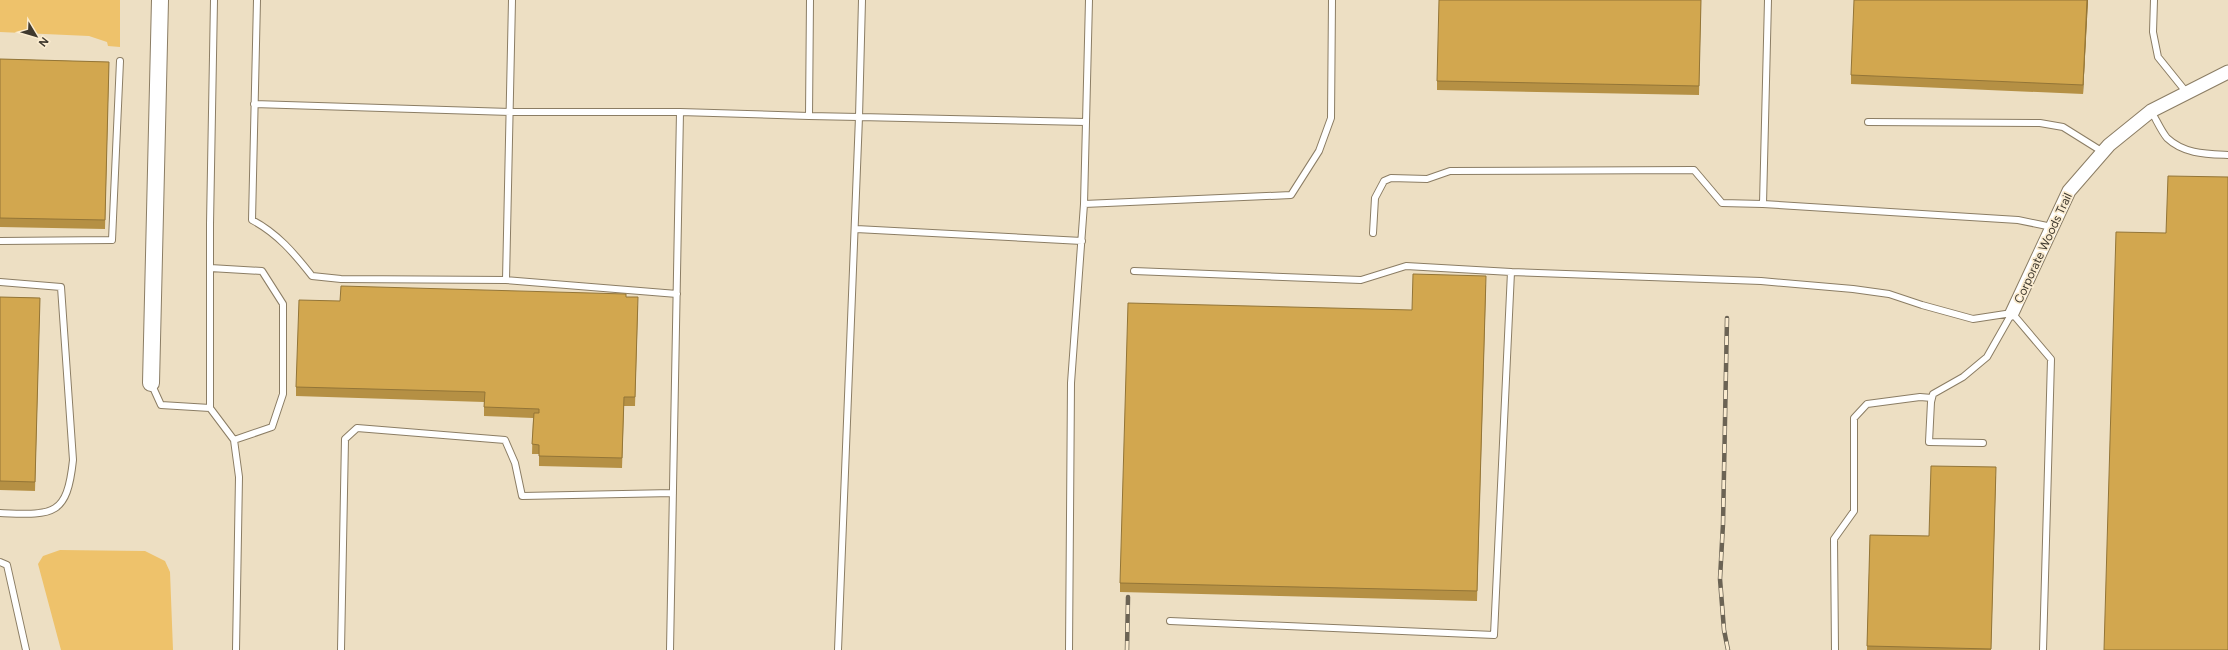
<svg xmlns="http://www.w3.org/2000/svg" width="2228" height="650" font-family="Figtree,sans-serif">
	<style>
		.water { fill: #eec26b }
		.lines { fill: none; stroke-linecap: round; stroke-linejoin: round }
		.service-casing { stroke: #8b7d64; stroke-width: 8 }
		.minor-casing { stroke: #8b7d64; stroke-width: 15 }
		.tertiary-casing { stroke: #8b7d64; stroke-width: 18 }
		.service { stroke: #fff; stroke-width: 6 }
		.minor { stroke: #fff; stroke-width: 13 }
		.tertiary { stroke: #fff; stroke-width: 16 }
		.rail-casing { stroke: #6b6354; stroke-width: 4.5 }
		.rail { stroke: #fbecd0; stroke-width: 3; stroke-dasharray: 9; stroke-linecap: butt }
		.wall { fill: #b59044 }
		.shaded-wall { fill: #937537 }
		.building { fill: #d2a74f; stroke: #937537 }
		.labels { text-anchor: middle; stroke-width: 3.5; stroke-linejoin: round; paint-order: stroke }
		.street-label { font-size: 12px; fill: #3f392e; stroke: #fbecd0 }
	</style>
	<rect width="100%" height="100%" fill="#eddfc3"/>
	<path class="water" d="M0 0H120V47L108 46 107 42 89 36 0 32Z
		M60 550 145 551 165 561 170 572 173 650H61L38 564 43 556Z"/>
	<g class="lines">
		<defs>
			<path id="service" d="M257 0 252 220C277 233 294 253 312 276L341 279 506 280 512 0
				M862 0 859 117 1086 122
				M1768 0 1763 204 2018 220 2052 227
				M2154 0 2153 32 2158 57 2187 93
				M254 104 510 112H680
				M2151 111C2156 119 2161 131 2167 138 2184 154 2206 154 2228 155
				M809 116 859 117 838 650
				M1868 122 2040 123 2063 127 2103 152
				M1084 204 1089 0
				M856 229 1082 241
				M1373 233 1375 198 1384 181 1391 178 1427 179 1450 171 1694 170 1722 203 1763 204
				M0 241 112 240 120 61
				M210 268 262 271 283 304V394L272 427 234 440
				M1134 271 1361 280 1406 266 1511 272
				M506 280 677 294
				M0 282 61 287 73 460C67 517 53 515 0 513
				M2012 313 2051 359 2043 650
				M151 383 161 405 210 408 234 440 239 477 236 650
				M210 408V224L214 0
				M1983 443 1929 442 1931 402 1933 394 1963 377 1987 357 2012 313
				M0 562 7 565 26 650
				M1170 621 1494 635 1511 272 1761 281 1853 289 1889 294 1922 305 1973 319 2012 313
				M341 650 345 439 357 428 505 440 515 463 522 496 673 493
				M670 650 680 112 809 116 810 0
				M1069 650 1071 383 1084 204 1291 195 1319 151 1331 118 1332 0
				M1835 650 1834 539 1854 511V418L1867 404 1920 397 1932 398"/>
			<path id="minor" d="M2012 313 2069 191 2109 145 2151 111 2228 72"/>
			<path id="tertiary" d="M151 383 160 0"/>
		</defs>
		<use href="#service" class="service-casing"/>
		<use href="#minor" class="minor-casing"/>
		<use href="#tertiary" class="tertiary-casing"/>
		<use href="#service" class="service"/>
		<use href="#minor" class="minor"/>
		<use href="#tertiary" class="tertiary"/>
		<defs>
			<path id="rail" d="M1727 318 1723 524 1720 579 1724 630 1728 650
				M1127 650 1128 597"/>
		</defs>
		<use href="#rail" class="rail-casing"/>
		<use href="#rail" class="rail"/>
	</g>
	<path class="wall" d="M1701 0 1699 95 1437 90V81Z
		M2088 0 2083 94 1851 84V75Z
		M0 59 109 62 105 229 0 227Z
		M1486 285 1477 601 1120 592V583L1412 310Z
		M0 297 40 298 35 491 0 490Z
		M626 297 638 306 635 406H624L622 468 539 466V454H532L533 418 484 416V402L296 396V387L340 301Z
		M1996 476 1991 650H1867L1870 535 1929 536Z"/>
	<path class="shaded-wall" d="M2087 0H2088L2083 94V85Z"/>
	<path class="building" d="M1439 0H1701L1699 86 1437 81Z
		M1854 0H2087L2083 85 1851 75Z
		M0 59 109 62 105 220 0 218Z
		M2168 176 2228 177V650H2104L2116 232 2166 233Z
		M1413 274 1486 276 1477 591 1120 583 1128 303 1412 310Z
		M341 286 626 294V297H638L635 397H624L622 458 539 456V445L532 444 534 413H539V409L484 407 485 392 296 387 299 300 340 301Z
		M0 297 40 298 35 482 0 481Z
		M1931 466 1996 467 1991 649 1867 646 1870 535 1929 536Z"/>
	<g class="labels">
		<g class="street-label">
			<text transform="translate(2043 248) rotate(-65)" y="4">Corporate Woods Trail</text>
		</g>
	</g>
	<g transform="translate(36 36) rotate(128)" stroke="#fbecd0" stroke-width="3" paint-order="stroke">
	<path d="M0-3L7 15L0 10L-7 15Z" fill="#3f392e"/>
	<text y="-6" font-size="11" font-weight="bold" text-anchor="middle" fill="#3f392e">N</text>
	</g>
</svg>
